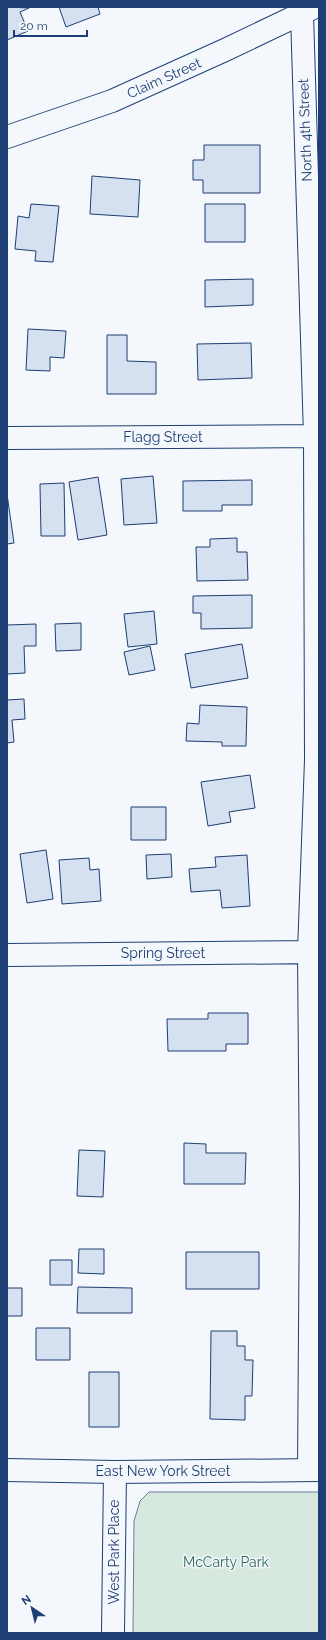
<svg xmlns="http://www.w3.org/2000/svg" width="326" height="1640" font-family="Raleway,sans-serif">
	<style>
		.green { fill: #d7e8df; stroke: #687fa3 }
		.building { fill: #d5e0f0; stroke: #1d3f73 }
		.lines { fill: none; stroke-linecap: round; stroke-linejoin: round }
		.minor-casing { stroke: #1d3f73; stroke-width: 24 }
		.major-casing { stroke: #1d3f73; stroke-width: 24 }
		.minor { stroke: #f4f7fb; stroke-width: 22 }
		.major { stroke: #f4f7fb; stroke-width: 22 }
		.labels { text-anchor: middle; stroke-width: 3; stroke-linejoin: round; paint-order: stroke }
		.street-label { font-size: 14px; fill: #1d3f73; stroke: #f4f7fb }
		.park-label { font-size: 14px; fill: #2c6c60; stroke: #f4f7fb }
	</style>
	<rect width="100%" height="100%" fill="#f4f7fb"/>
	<path class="green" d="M149 1492H319V1633H133L134 1521 140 1501Z"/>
	<path class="building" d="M7 7 29 8 20 12 28 31 7 40Z
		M59 7H98L100 14 66 27Z
		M204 145H260V193H203V180H193V160H204Z
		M92 176 140 180 138 217 90 214Z
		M31 204 59 206 53 262 35 261 36 251 15 249 18 216 29 218Z
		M205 204H245V242H205Z
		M253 279V305L205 307V280Z
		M28 329 66 331 64 358 50 357V371L26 370Z
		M107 335H127V361L156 362V394H107Z
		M251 343 252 378 198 380 197 344Z
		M153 476 157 523 124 525 121 479Z
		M98 477 107 535 78 540 69 482Z
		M252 480V505H222V511H183V481Z
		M64 483 65 536H41L40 484Z
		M7 494 14 543 7 544Z
		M237 538V552H247L248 580 197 581 196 547H210V539Z
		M252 595V628L201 629V613H193V596Z
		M154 611 157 644 128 647 124 614Z
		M81 623V650L56 651 55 624Z
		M36 624V646H24L25 673 7 674V625Z
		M242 644 248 678 191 688 185 654Z
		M150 646 155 670 129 675 124 652Z
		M24 699 25 719 12 720 14 742 7 743V700Z
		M200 705 247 707 246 746H222V742L186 741 187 723 199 724Z
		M250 775 255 808 229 812 231 822 208 826 201 782Z
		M131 807H166V840H131Z
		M46 850 53 899 27 903 20 854Z
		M171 854 172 877 147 879 146 855Z
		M247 855 250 906 222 908 220 890 191 892 189 869 216 867 215 857Z
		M89 858 90 870 99 869 101 901 62 904 59 860Z
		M208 1013H248V1044H226V1051H168L167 1019H208Z
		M184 1143 206 1144V1153H246L245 1184H184Z
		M79 1150 105 1151 103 1197 77 1196Z
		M79 1249H104V1274L78 1273Z
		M186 1252H259V1289H186Z
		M50 1260H72V1285H50Z
		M78 1287 132 1288V1313H77Z
		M7 1288H22V1316H7Z
		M36 1328H70V1360H36Z
		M211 1331H237V1346H245V1360H253L252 1396H245V1420L210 1419Z
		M89 1372H119V1427H89Z"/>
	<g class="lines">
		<defs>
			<path id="minor" d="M302 14 315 436 316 760 309 952 311 1189 309 1470
				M7 137 112 101 225 50 313 8
				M7 438 319 436
				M7 955 319 952
				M113 1633 115 1472"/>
			<path id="major" d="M7 1470 115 1472 319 1470"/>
		</defs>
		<use href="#minor" class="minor-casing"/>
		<use href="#major" class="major-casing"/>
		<use href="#minor" class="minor"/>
		<use href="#major" class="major"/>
	</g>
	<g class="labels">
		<g class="street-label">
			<text transform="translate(164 78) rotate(-24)" y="5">Claim Street</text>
			<text transform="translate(305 130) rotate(-92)" y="5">North 4th Street</text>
			<text x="163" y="442">Flagg Street</text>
			<text x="163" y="958">Spring Street</text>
			<text x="163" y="1476">East New York Street</text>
			<text transform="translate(114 1552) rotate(-90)" y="5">West Park Place</text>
		</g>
		<g class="park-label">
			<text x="226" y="1567">McCarty Park</text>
		</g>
	</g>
	<rect width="326" height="1640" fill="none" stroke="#1d3f73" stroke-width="16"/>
	<g transform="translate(32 1608) rotate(325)" stroke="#f4f7fb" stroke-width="3" paint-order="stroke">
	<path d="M0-3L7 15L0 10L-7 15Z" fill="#1d3f73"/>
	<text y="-6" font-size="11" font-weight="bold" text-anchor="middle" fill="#1d3f73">N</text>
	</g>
	<path d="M14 30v6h73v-6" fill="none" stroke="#1d3f73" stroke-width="2"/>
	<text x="20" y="30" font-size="12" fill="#1d3f73" stroke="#f4f7fb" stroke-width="3" paint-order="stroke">20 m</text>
</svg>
